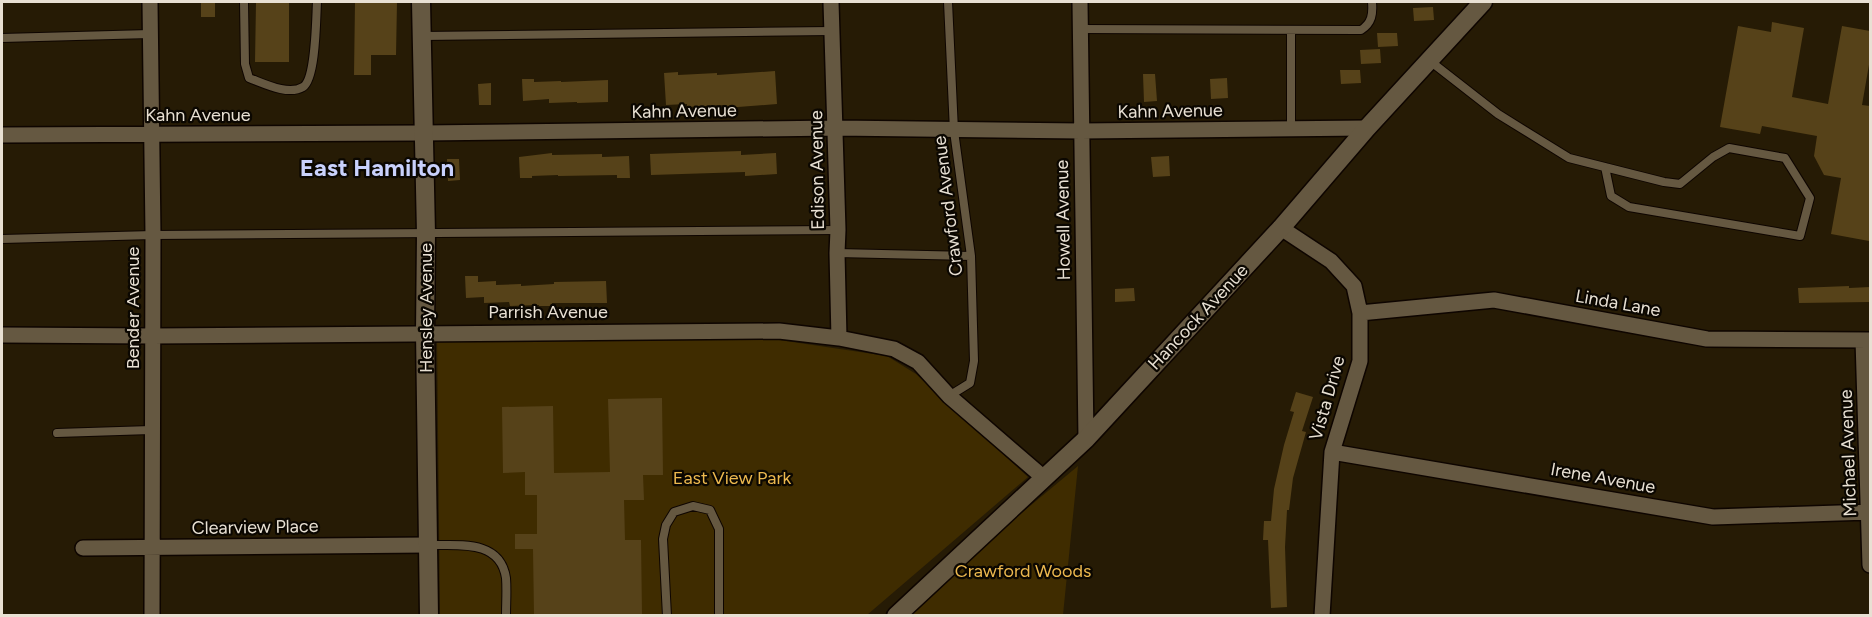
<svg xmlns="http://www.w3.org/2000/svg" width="1872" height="617" font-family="Figtree,sans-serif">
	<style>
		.park { fill: #3f2c00 }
		.building { fill: #564219 }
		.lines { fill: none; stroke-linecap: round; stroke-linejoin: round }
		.lane-casing { stroke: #0e0500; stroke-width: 10 }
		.street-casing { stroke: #0e0500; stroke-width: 18 }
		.secondary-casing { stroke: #0e0500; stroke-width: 21 }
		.lane { stroke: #655841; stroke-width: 8 }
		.street { stroke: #655841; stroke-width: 15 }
		.secondary { stroke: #655841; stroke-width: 18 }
		.labels { text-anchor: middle; stroke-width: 4.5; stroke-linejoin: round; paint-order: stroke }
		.street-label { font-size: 18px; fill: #e8e0d3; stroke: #0b0701 }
		.park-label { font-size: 18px; fill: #ecb84e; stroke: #0b0701 }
		.district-label { font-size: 24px; font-weight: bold; fill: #c9d1fc; stroke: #0b0701 }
	</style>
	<rect width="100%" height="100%" fill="#261b05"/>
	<path class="park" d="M437 340H779L887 356 916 374 1028 477 867 615H440Z
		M1078 466 1063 615H899Z"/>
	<path class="building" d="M201 2H215V17H201Z
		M256 2H289V62H255Z
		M355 2H397L396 55H371V75H354Z
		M1433 7 1434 20 1414 21 1413 8Z
		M1772 22 1804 28 1792 97 1828 104 1842 26 1870 31V59L1862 105 1870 106 1869 241 1831 234 1841 178 1824 175 1814 156 1817 136 1762 126 1760 134 1720 127 1738 26 1771 32Z
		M1377 33H1397L1398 46 1378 47Z
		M1380 49 1381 63 1361 64 1360 50Z
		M1340 70H1360L1361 83 1341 84Z
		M775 71 777 104 725 108V105L687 107V104L666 105 664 73 678 72V75L717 73V75Z
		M1143 74H1155L1157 101 1144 102Z
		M1227 78 1228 98 1211 99 1210 79Z
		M522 79H534V82L561 81V82L608 80V102L577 103V102L549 103V99L523 101Z
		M491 83V105H479L478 84Z
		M741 151V155L776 153 777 174 745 176V172L651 175 650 154Z
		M552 153V155L602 154V157L629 156 630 178H617V175L558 176V175L532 176V178H520L519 157Z
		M1169 156 1170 176 1153 177 1151 157Z
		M447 159H459L460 180 448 181Z
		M465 276H478V282L496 281V285L521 284V286L554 284V282L606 281 607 303H552V306H539V305L510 306 509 302 484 303V297L466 298Z
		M1849 286V288L1870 287V302L1799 303 1798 288Z
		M1134 288 1135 301 1115 302V289Z
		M1296 392 1313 397 1302 431 1306 432 1293 478 1289 510H1287L1285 547 1287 607 1271 608 1268 540H1263L1264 521H1271L1274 489 1284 445 1294 412 1290 411Z
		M662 398 663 475H643L644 500H624L625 540H641L642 615H534L533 549H515V534H537V495H525V472L503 473 502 407 553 406 554 473 610 472 608 399Z"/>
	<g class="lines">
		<defs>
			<path id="lane" d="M244 2 245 64 249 78C263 83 288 96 303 87 316 79 316 18 317 2
				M948 2 954 131 971 256 974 361 970 383 949 396
				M1080 29 1361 30C1372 23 1373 14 1372 2
				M422 36 832 31
				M2 38 150 34
				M1430 61 1498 114 1569 158 1664 182 1680 184 1713 157 1729 148 1785 158 1810 198 1800 236 1629 207 1611 196 1605 167
				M1291 129V30
				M2 239 153 235 838 230
				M837 253 971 256
				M57 433 151 430
				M428 545C456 546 500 538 506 578 507 590 506 603 506 616
				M667 616 663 539 666 525 674 512 693 506 710 510 719 529V616"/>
			<path id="street" d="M150 2 153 235 152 616
				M831 2 838 230 837 253 839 338
				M1080 2 1086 439
				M2 135 423 133 836 128 1081 131 1367 128
				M1281 228 1331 261 1354 286 1360 313V361L1332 452 1322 616
				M1360 313 1494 300 1707 339 1870 340
				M2 335 152 336 779 331 839 338 894 349 918 362 949 396 1044 478
				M1863 340 1870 565
				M1332 452 1713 517 1869 512
				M83 548 428 545"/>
			<path id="secondary" d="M421 2 426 234 425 332 429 616
				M896 616 1086 439 1281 228 1367 128 1483 2"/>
		</defs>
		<use href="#lane" class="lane-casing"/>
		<use href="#street" class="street-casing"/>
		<use href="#secondary" class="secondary-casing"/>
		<use href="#lane" class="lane"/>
		<use href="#street" class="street"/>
		<use href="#secondary" class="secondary"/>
	</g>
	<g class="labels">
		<g class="street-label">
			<text transform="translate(684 111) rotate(-1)" y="6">Kahn Avenue</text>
			<text transform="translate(1170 111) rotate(-1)" y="6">Kahn Avenue</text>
			<text x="198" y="121">Kahn Avenue</text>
			<text transform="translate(817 170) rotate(-91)" y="6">Edison Avenue</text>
			<text transform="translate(948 206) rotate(-97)" y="6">Crawford Avenue</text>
			<text transform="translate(1063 220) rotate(-91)" y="6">Howell Avenue</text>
			<text transform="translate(1618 303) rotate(10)" y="6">Linda Lane</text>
			<text transform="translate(133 308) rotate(-90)" y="6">Bender Avenue</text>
			<text transform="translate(426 308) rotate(-90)" y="6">Hensley Avenue</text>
			<text x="548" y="318">Parrish Avenue</text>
			<text transform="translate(1198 317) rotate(-47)" y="6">Hancock Avenue</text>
			<text transform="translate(1327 398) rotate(-74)" y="6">Vista Drive</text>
			<text transform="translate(1848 453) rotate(-92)" y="6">Michael Avenue</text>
			<text transform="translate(1603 478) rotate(10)" y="6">Irene Avenue</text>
			<text transform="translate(255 527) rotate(-1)" y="6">Clearview Place</text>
		</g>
		<g class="park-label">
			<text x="732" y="484">East View Park</text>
			<text x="1023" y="577">Crawford Woods</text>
		</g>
		<g class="district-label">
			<text x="377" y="176">East Hamilton</text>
		</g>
	</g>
	<rect width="1872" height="617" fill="none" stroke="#e8e0d3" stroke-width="6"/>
</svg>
